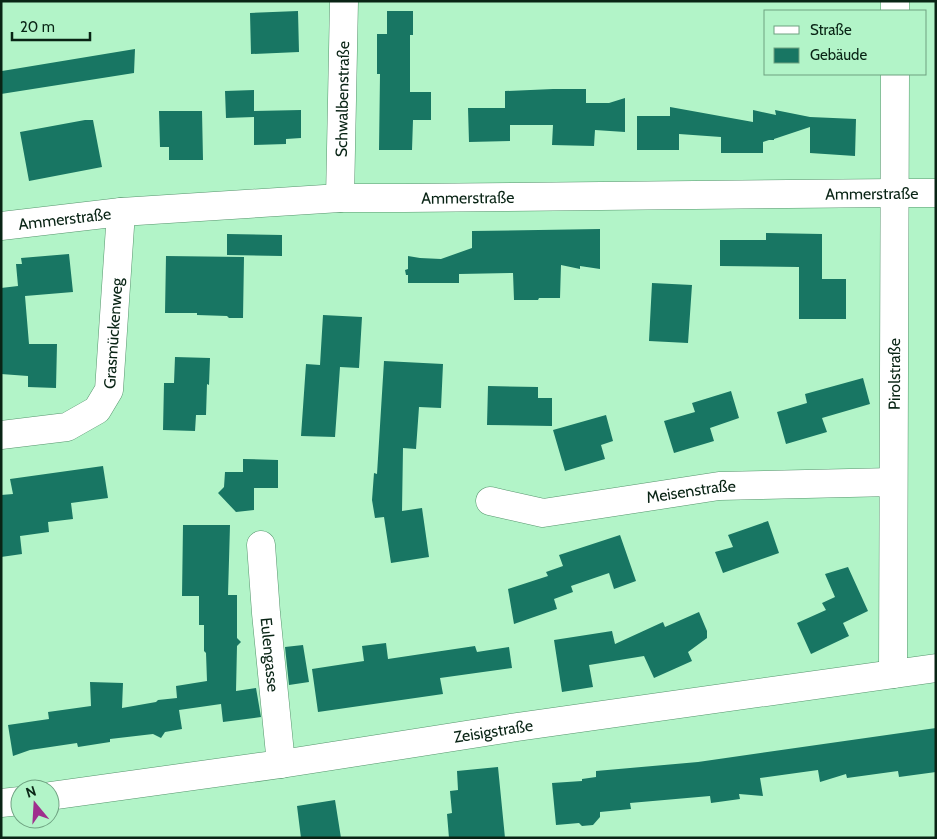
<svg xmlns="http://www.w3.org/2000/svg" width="937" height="839" font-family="Cabin,sans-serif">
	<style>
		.building { fill: #187663 }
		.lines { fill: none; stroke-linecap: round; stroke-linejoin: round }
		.minor-casing { stroke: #56956d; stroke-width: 29 }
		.minor { stroke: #fff; stroke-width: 28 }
		.labels { text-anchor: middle; stroke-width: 5; stroke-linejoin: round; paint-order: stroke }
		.street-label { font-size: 16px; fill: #092415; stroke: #b2f4c8 }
	</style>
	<rect width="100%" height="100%" fill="#b2f4c8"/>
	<path class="building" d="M298 11 299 52 251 54 250 13Z
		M387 11H413V35H410V92H431V120H413L412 150H379L380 74H377V34H387Z
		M135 49 134 73 1 94 2 71Z
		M553 89H586V103H609L625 98V132L595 130 594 146 552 145 553 125H510V141L469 142 468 108H505V91Z
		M254 90V111L301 110V138L286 139V144L254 145V117L226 118 225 91Z
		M670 107 753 122V110L776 115 775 110 810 117 856 119 855 156 810 153V127L774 139V140H769L763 142V153H721V137L679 134V150H637V116H670Z
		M159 111H202L203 160H169V147H160Z
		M85 120H93L102 167 29 181 20 132Z
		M600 229V269L580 266V269L561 265 560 298H539L538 300H514L513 273 459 274V283H408V275H406L405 270 408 269V256L420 258 441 259 472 248V231Z
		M766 233 822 234V279H846V319H799V267L720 266V240H766Z
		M227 234 282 235V256L227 255Z
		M69 254 73 292 25 296 29 344H57L56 388 28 387V376L1 374V288L18 286 16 264H22L21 258Z
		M166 256 244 257 243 318H229L227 316 197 315V313H165Z
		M652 283 692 285 688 343 649 341Z
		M323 315 362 317 359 368 340 367 335 437 301 436 306 364 320 365Z
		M175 357 210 358 209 385 207 384 206 415H196L195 431 163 430 164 383H174Z
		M384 361 443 364 441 408 419 407 416 449 403 448 402 511 422 508 429 557 391 563 384 517 375 518 372 500 374 473 377 474Z
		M863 378 870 404 822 418 827 432 786 444 777 412 807 403 805 394Z
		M488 386 538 387V398H552V426L487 425Z
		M731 391 739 418 710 428 714 441 674 453 664 421 695 412 692 403Z
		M606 415 613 441 601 445 605 459 565 471 553 430Z
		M243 459 278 460V488H254V510L236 512 218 493 224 487 225 472H243Z
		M103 466 108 498 71 503 73 519 48 522 49 532 20 536 22 554 1 557V495L13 494 10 479Z
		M768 521 779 553 723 573 715 552 733 547 728 535Z
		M183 525H230L228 595H237V638L241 642 237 646 236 691 256 688 261 717 223 722 221 704 179 710 182 729 165 732 161 738 153 734 110 739V742L78 747 77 743 30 750 13 756 8 725 49 719 48 712 91 706 90 682 123 683 122 708 156 702 158 700 177 698 176 686 207 681 206 653 204 651V625H199V596H182Z
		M620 535 636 581 614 589 609 573 571 586 573 592 554 599 557 609 514 624 508 589 548 576 546 572 563 566 559 555Z
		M848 567 868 611 843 623 849 636 811 654 797 623 826 610 822 603 835 597 825 574Z
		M699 612 707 631V638L688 652 692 661 654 678 644 656 589 665 593 687 562 692 554 640 612 631 615 644 663 622 665 627Z
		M386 643 388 659 475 646 477 652 509 647 512 668 440 678 443 694 318 712 312 669 364 661 362 646Z
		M303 645 309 682 289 685 285 647Z
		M936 728V772L899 777 898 771 847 778 846 774 820 782 818 770 760 778 763 796 739 794 740 799 711 803 710 796 630 803 631 809 600 812V817L593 825 582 826 579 823 556 825 552 783 582 781V779L596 777V771L698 762Z
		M498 767 505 838H449L447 814 452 813 450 791 458 790 457 771Z
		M335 800 341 838H301L297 806Z"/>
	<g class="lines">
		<defs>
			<g id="minor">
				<path d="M895 11V1"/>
				<path id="s1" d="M340 198 344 1"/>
				<path id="s2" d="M1 226 121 212 340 198H405L894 193H936"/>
				<path id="s3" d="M1 435 67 427 97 410 109 390 121 212"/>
				<path id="s4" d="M490 501 543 513 719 486 893 482"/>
				<path id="s5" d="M261 545 266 613 281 764"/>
				<path id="s6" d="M893 674 895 74"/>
				<path id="s7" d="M50 796 281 764 517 727 936 668"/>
				<path d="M1 803 20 801"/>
			</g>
		</defs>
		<use href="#minor" class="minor-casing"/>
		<use href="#minor" class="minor"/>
	</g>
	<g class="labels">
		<g class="street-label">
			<text dy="6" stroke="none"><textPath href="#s1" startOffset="99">Schwalbenstraße</textPath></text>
			<text dy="6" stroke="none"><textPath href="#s2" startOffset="872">Ammerstraße</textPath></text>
			<text dy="6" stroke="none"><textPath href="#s2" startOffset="468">Ammerstraße</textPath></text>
			<text dy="6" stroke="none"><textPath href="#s2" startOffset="64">Ammerstraße</textPath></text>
			<text dy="6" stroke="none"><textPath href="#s3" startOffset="181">Grasmückenweg</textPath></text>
			<text dy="6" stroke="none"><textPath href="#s6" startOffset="300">Pirolstraße</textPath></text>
			<text dy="6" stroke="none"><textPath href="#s4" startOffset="204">Meisenstraße</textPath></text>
			<text dy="6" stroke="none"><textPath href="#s5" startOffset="110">Eulengasse</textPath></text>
			<text dy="6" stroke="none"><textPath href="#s7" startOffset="448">Zeisigstraße</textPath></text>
		</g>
	</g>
	<rect width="937" height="839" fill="none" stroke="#092415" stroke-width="5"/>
	<rect x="764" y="10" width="162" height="65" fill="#b2f4c8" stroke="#6ea180"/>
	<rect x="774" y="26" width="25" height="8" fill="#ffffff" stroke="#6ea180"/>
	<text x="810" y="35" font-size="15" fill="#092415">Straße</text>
	<rect x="774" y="48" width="25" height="15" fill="#187663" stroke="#6ea180"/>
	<text x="810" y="60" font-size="15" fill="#092415">Gebäude</text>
	<g transform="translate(35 804) rotate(342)"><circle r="24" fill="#b2f4c8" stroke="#6ea180"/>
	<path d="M0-4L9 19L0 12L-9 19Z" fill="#9f2f8d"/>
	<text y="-8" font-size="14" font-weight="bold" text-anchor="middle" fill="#092415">N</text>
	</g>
	<path d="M12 32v8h78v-8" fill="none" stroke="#092415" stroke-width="2.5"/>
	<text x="20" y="32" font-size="15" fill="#092415" stroke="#b2f4c8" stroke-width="4" paint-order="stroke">20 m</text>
</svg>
